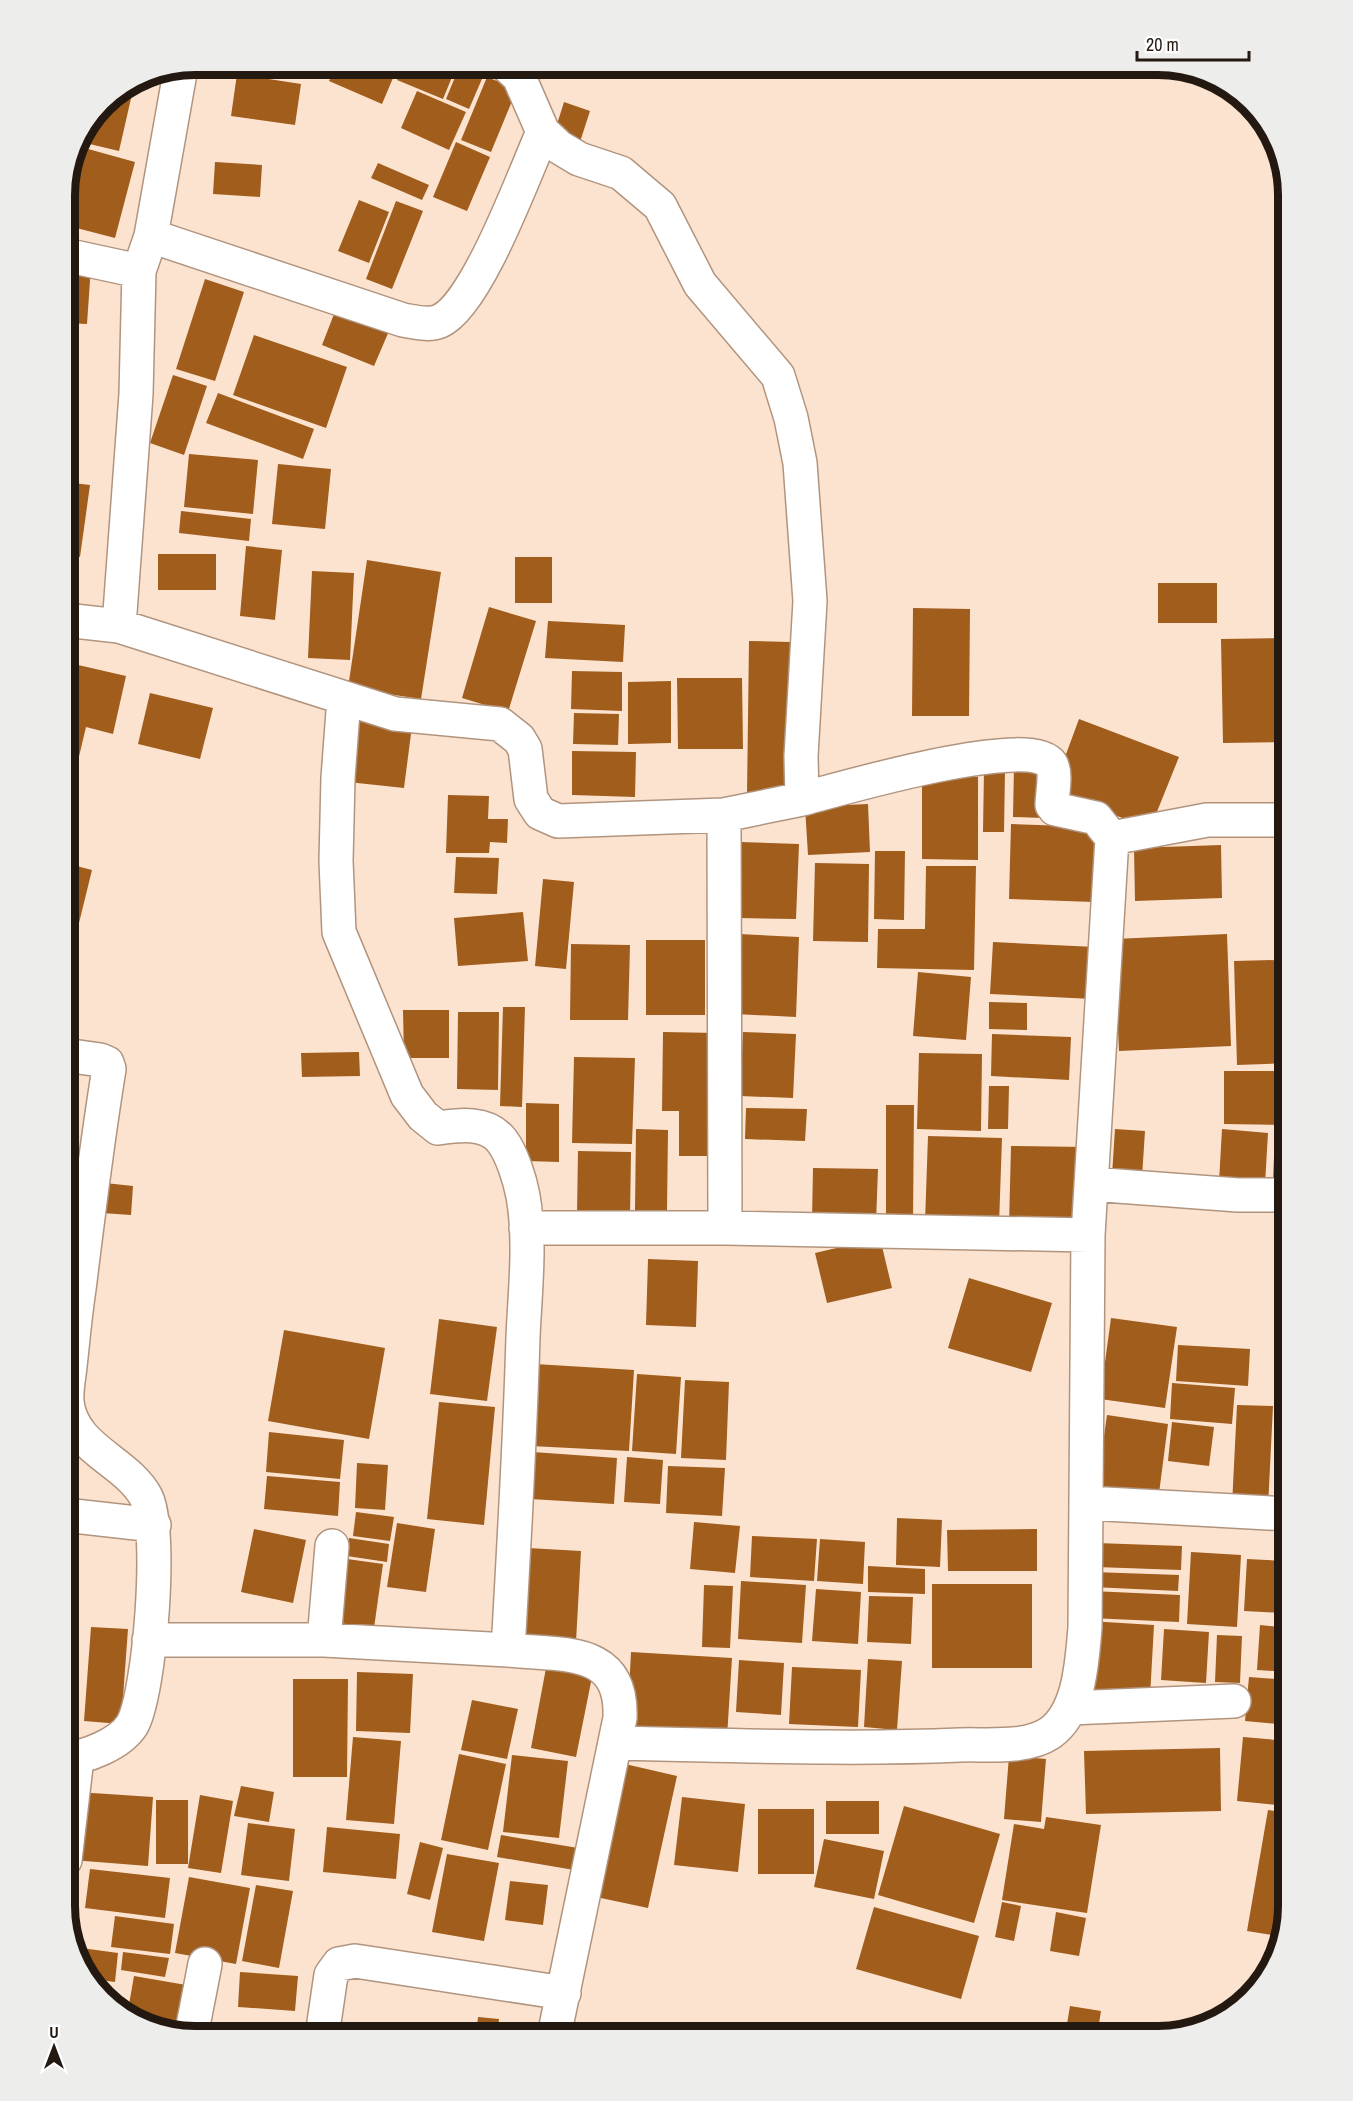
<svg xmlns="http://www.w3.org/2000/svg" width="1353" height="2101" font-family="'Archivo Narrow',sans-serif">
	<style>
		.building { fill: #a05d1c }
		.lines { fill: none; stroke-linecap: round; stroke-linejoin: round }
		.street-casing { stroke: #b1947e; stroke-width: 36 }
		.street { stroke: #fff; stroke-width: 33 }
		.rim { fill: none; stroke: #241910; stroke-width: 8 }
	</style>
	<rect width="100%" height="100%" fill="#fce3d0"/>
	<path class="building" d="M287 65H325L320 78Z
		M336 65H363L393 78 382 104 329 81Z
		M404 65H457L443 99 397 80Z
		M460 65H488L469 109 446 99Z
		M237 74 301 84 295 125 231 116Z
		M487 77 517 89 491 152 461 140Z
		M135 81 119 151 77 141 103 103Z
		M417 91 466 112 449 150 401 128Z
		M564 102 590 111 579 145 553 137Z
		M456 142 490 157 467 211 433 197Z
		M81 147 135 162 115 238 65 225V208Z
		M215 162 262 165 260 197 213 194Z
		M378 163 429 185 422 200 371 178Z
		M359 200 389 212 369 263 338 251Z
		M396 201 423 211 392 289 366 279Z
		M65 264 91 266 87 324 65 323Z
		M205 279 244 292 215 381 176 369Z
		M336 309 389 331 374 366 322 345Z
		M254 335 347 367 326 428 233 395Z
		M173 375 207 386 184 455 150 443Z
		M218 393 314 429 303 459 206 423Z
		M189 454 258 460 253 514 184 507Z
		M278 464 331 469 325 529 272 524Z
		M65 482 90 485 80 557 65 555Z
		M181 511 251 519 249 541 179 533Z
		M246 546 282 550 275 620 240 616Z
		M158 554H216V590H158Z
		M515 557H552V603H515Z
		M367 560 441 572 421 699 348 688Z
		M312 571 354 573 350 660 308 658Z
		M1158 583H1217V623H1158Z
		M489 607 536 621 508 712 462 698Z
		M913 608 970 609 969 716H912Z
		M548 621 625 625 623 662 545 658Z
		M1288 638V742L1223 743 1221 639Z
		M749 641 790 642 788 795H747Z
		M65 662 126 676 113 734 86 727 77 765 65 763Z
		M572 671 622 672V711L571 709Z
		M677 678H742L743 749H678Z
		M671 681V743L628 744V682Z
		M150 693 213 708 200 759 138 744Z
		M574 713 619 714 618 745 573 744Z
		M356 719 412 726 404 788 348 782Z
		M1079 719 1179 757 1150 829 1062 794 1065 757Z
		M572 751 636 752 635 797 572 795Z
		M1014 765 1045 767 1043 818 1013 817Z
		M984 770H1005L1004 832H983Z
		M922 777H978V860L922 859Z
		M448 795 489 796 488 819H508L507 843 490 842 489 853H446Z
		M868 804 870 852 808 855 805 807Z
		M1011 824 1096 827 1093 902 1009 899Z
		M740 842 799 844 796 919 738 918Z
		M1221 845 1222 898 1135 901 1134 848Z
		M875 851H905L904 920 874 919Z
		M456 857 499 858 497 894 454 893Z
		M65 863 92 870 78 927 65 924Z
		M815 863 869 864 868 942 813 941Z
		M926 866H976L974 970 877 968 878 929H925Z
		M543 879 574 882 566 969 535 966Z
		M523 912 528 961 458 966 454 918Z
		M739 934 799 937 796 1017 735 1014Z
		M1227 934 1231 1046 1119 1051 1114 939Z
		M646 940H705V1015H646Z
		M993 942 1095 947 1092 999 990 994Z
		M571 944 630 945 628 1020H570Z
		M1277 960 1279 1012H1288V1063L1237 1065 1234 961Z
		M918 972 971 977 966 1040 913 1036Z
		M989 1002 1027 1003V1030L989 1029Z
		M503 1007H525L522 1107 500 1106Z
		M403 1010H449V1058H404Z
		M458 1012H499L498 1090 457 1089Z
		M663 1032 718 1033 716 1156H679V1111H662Z
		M743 1032 796 1034 793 1098 740 1096Z
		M992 1034 1071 1037 1069 1080 991 1076Z
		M359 1052 360 1076 302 1077 301 1053Z
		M919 1053 982 1054 981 1131 917 1129Z
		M574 1057 635 1058 632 1144 572 1143Z
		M1224 1071H1288V1125L1224 1124Z
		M989 1086H1009L1008 1129H988Z
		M526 1103 559 1104V1162L526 1161Z
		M886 1105H914L913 1221H886Z
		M746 1108 807 1109 805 1141 745 1139Z
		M636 1129 668 1130 667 1210H635Z
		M1115 1129 1145 1131 1142 1177 1112 1175Z
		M1222 1129 1268 1133 1265 1184 1219 1182Z
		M1275 1133 1288 1134V1181L1273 1180Z
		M928 1136 1002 1138 999 1225 925 1222Z
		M1011 1146 1086 1147 1085 1226 1009 1225Z
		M578 1151 631 1152 630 1216 577 1215Z
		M813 1168 878 1169 876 1222 812 1220Z
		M105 1183 133 1186 131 1215 102 1213Z
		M880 1238 892 1288 827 1303 815 1253Z
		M648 1259 698 1261 696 1327 646 1325Z
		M969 1278 1052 1303 1031 1372 948 1348Z
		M1111 1318 1177 1327 1165 1408 1100 1399Z
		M439 1319 497 1327 487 1401 430 1394Z
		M284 1330 385 1348 369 1439 268 1421Z
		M1178 1345 1250 1349 1248 1386 1176 1381Z
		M535 1364 634 1370 629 1451 531 1446Z
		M637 1374 681 1377 676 1454 632 1451Z
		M685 1380 729 1382 726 1460 681 1458Z
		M1172 1383 1235 1388 1232 1424 1170 1419Z
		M439 1402 495 1407 484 1525 427 1519Z
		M1237 1405 1273 1406 1268 1507 1232 1505Z
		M1107 1415 1168 1424 1158 1501 1096 1492Z
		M1172 1422 1214 1427 1209 1466 1168 1461Z
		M269 1432 344 1440 340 1479 266 1472Z
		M533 1452 617 1458 614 1504 530 1499Z
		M627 1457 663 1460 660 1504 624 1502Z
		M357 1463 388 1465 385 1510 355 1508Z
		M668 1466 725 1468 722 1516 666 1513Z
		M267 1476 340 1482 338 1516 264 1509Z
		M356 1512 394 1517 390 1541 353 1536Z
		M897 1518 942 1520 940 1567 896 1565Z
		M694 1522 740 1526 735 1573 690 1569Z
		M397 1523 435 1529 426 1592 387 1587Z
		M254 1529 306 1540 293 1603 241 1592Z
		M1037 1529V1571H948L947 1530Z
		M752 1536 817 1539 814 1581 750 1577Z
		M349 1538 389 1544 387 1562 347 1556Z
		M820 1539 865 1542 863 1584 817 1581Z
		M1096 1543 1182 1546 1181 1570 1096 1567Z
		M528 1548 581 1551 576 1642 523 1639Z
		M1191 1552 1241 1555 1237 1627 1187 1624Z
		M347 1559 383 1564 374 1628 339 1623Z
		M1247 1559 1285 1561 1282 1613 1244 1611Z
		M868 1566 925 1569V1594L868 1592Z
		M1093 1572 1179 1575 1178 1591 1092 1587Z
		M741 1581 806 1585 802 1643 738 1639Z
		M932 1584H1032V1668H932Z
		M704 1585 733 1586 730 1648 702 1647Z
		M816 1589 861 1592 858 1644 812 1641Z
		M1091 1591 1180 1595 1179 1622 1090 1618Z
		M869 1596 913 1597 911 1644 867 1642Z
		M1089 1621 1154 1625 1150 1697 1086 1693Z
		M1260 1625 1288 1628V1672L1257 1670Z
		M91 1627 128 1629 121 1724 84 1721Z
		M1164 1629 1209 1632 1206 1683 1161 1680Z
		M1217 1635 1242 1636 1240 1683 1215 1682Z
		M631 1652 732 1658 727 1737 627 1731Z
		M868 1659 902 1661 897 1730 864 1727Z
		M739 1660 784 1663 781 1715 736 1712Z
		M792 1667 861 1670 858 1727 789 1724Z
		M546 1668 592 1677 576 1757 531 1748Z
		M357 1672 413 1674 410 1733 356 1731Z
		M1249 1677 1288 1680V1725L1245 1721Z
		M293 1679H348L347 1777H293Z
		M472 1700 518 1709 507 1759 461 1750Z
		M353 1737 401 1741 394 1824 346 1820Z
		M1243 1737 1288 1741V1806L1237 1801Z
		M1220 1748 1221 1811 1086 1814 1084 1751Z
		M459 1754 506 1764 488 1850 441 1840Z
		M512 1755 568 1761 559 1838 503 1832Z
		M1009 1756 1046 1759 1041 1822 1004 1819Z
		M625 1764 677 1776 648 1908 596 1897Z
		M241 1786 274 1792 269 1822 234 1816Z
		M77 1792 153 1797 148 1866 72 1860Z
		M200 1795 233 1801 221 1873 188 1868Z
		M682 1797 745 1804 738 1872 674 1865Z
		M156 1800H188V1864H156Z
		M826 1801H879V1834H826Z
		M904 1806 1000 1834 974 1923 878 1895Z
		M758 1809H814V1874H758Z
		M1268 1810 1288 1813V1906L1279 1936 1247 1931Z
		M1046 1817 1101 1825 1087 1913 1002 1900 1014 1824 1044 1829Z
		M248 1823 295 1829 289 1881 241 1875Z
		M327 1827 400 1834 396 1879 323 1872Z
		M501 1835 584 1849 580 1871 497 1857Z
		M824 1839 884 1851 874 1899 814 1887Z
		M420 1842 443 1848 430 1900 407 1894Z
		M447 1854 499 1863 484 1941 432 1932Z
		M90 1869 170 1878 165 1918 85 1908Z
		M189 1877 250 1888 236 1964 175 1953Z
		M510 1881 548 1885 543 1925 505 1920Z
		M256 1885 293 1891 279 1968 242 1961Z
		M1002 1902 1021 1906 1014 1941 995 1937Z
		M874 1907 979 1936 961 1999 856 1969Z
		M1056 1912 1086 1918 1079 1956 1050 1951Z
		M115 1916 174 1924 170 1954 111 1947Z
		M74 1947 118 1953 115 1982 92 1979 78 1964Z
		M123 1952 169 1958 165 1977 121 1970Z
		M240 1972 298 1976 295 2011 238 2007Z
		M134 1976 192 1986 184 2035 127 2016Z
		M1070 2006 1101 2011 1097 2036H1065Z
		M478 2017 499 2019 497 2036H476Z
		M998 2025 1063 2035V2036H996Z"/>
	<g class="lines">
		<defs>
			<path id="street" d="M506 65 519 77 543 132 559 147 579 159 621 173 660 206 700 284 778 376 791 418 800 463 810 601 801 756 802 799C837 790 1029 733 1051 764 1057 773 1052 794 1052 805L1055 809 1096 818 1112 838 1207 820H1288
				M151 236 403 320C415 322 429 326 440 321 477 305 525 172 543 132
				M65 255 139 271
				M65 620 119 626 395 714 500 724 519 739 525 749 531 799 540 813 558 821 724 815
				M119 626 136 394 139 271 151 236 181 67
				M344 698 338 778 336 861 339 932 407 1095 423 1116 438 1128C459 1125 487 1121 502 1141 512 1154 520 1180 523 1196 531 1241 525 1291 523 1337 520 1441 514 1546 508 1650 560 1656 623 1645 620 1718L554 2036
				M1091 1184 1238 1195H1288
				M526 1228H725L1088 1235
				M725 1228 724 815 802 799
				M1087 1503 1288 1514
				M65 1515 154 1525
				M149 1640H324L508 1650
				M324 1640 332 1546
				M1070 1708 1234 1701
				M615 1743C730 1745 845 1750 960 1745 987 1744 1026 1749 1050 1733 1080 1712 1082 1661 1085 1628L1088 1235 1112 838
				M65 1758C85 1758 120 1744 132 1725 150 1694 163 1529 146 1497 127 1461 72 1449 67 1402 66 1390 69 1377 70 1366 73 1340 75 1315 79 1289 88 1216 97 1142 109 1069L107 1063 100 1060 65 1055
				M65 1860 77 1758
				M191 2036 205 1964
				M322 2036 331 1975 339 1964 355 1961 564 1993"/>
		</defs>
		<use href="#street" class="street-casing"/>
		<use href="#street" class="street"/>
	</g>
	<path d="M0 0H1353V2101H0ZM195 75H1158A120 120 0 0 1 1278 195V1906A120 120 0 0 1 1158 2026H195A120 120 0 0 1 75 1906V195A120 120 0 0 1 195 75Z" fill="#ededec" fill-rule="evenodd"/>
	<path class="rim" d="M195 75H1158A120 120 0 0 1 1278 195V1906A120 120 0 0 1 1158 2026H195A120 120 0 0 1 75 1906V195A120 120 0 0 1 195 75Z"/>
	<g transform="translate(54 2047)" stroke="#ffffff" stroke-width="4.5" paint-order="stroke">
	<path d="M0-4.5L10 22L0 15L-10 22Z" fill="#241910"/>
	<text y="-9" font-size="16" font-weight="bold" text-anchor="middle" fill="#241910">U</text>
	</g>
	<path d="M1137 51v9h112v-9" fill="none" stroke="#241910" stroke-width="3"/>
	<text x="1146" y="51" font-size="18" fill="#241910" stroke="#ffffff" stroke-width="4.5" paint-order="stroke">20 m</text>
</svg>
